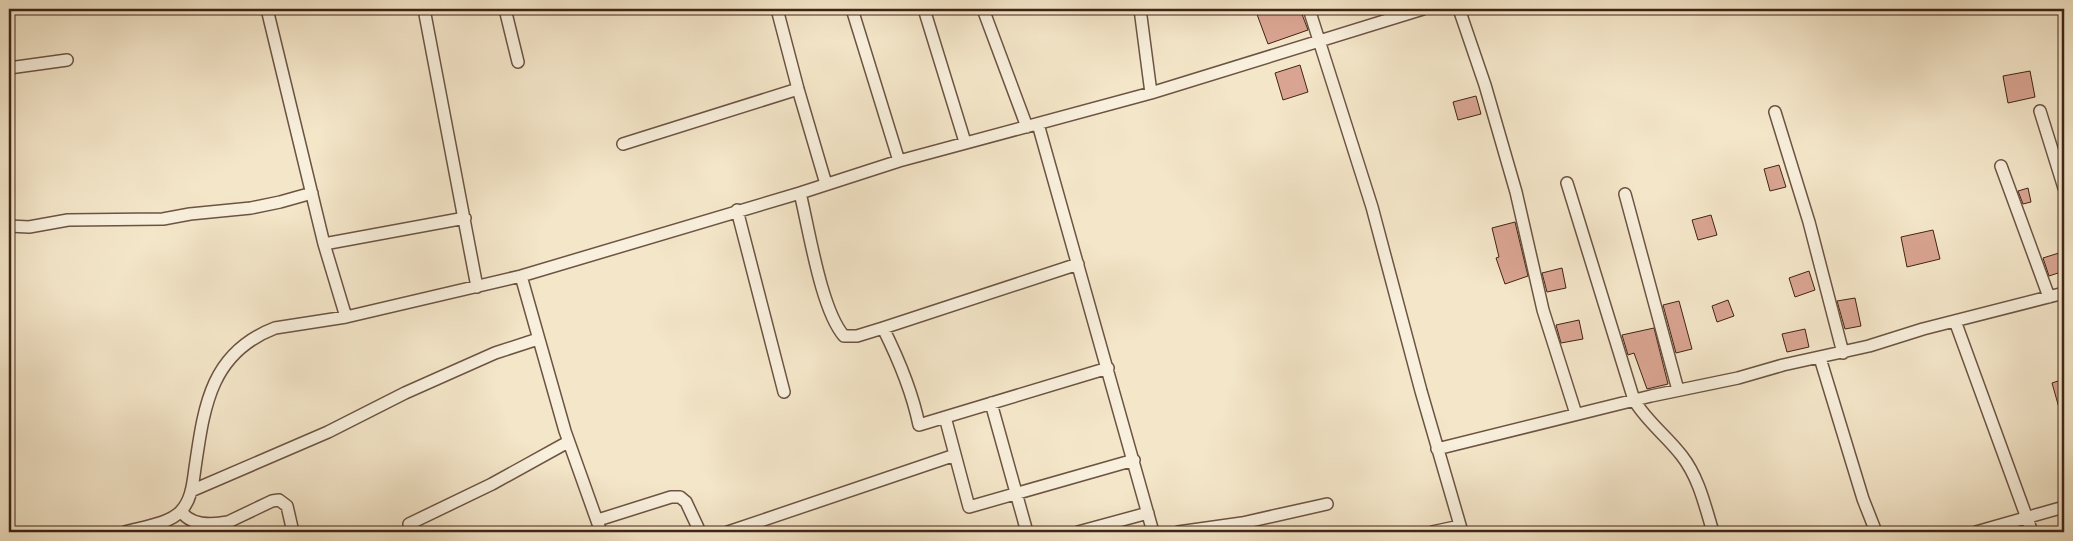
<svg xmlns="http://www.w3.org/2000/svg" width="2073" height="541" font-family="'Old Standard TT',serif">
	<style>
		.building { fill: #d9a491; stroke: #3f2416 }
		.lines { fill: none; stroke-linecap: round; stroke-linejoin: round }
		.street-casing { stroke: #6c5443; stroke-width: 14 }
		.street { stroke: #f8efdc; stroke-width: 11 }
	</style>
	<rect width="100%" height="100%" fill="#f4e6c9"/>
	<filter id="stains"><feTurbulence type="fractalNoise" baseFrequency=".004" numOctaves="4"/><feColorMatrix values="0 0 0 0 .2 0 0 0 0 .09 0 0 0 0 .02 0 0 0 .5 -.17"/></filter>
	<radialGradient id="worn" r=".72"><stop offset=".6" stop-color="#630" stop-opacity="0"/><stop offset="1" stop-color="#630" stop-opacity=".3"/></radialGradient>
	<path class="building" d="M1255 9H1300L1308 30 1268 44Z
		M1300 65 1308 92 1283 100 1275 73Z
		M2030 71 2035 97 2008 103 2003 76Z
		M1476 96 1481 114 1458 120 1453 102Z
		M1779 165 1786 187 1770 191 1764 169Z
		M2028 188 2031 202 2023 204 2018 191Z
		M1711 215 1717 235 1698 240 1692 220Z
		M1515 222 1528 276 1505 284 1496 258 1499 257 1492 228Z
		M1933 230 1940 259 1907 267 1901 237Z
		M2062 252 2064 271 2049 276 2043 258Z
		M1562 268 1566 288 1547 292 1542 273Z
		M1809 271 1815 290 1795 297 1789 278Z
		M1855 298 1861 326 1845 329 1837 301Z
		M1728 300 1734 316 1717 322 1712 306Z
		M1679 301 1692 349 1676 353 1663 305Z
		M1579 320 1583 339 1561 343 1556 325Z
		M1654 328 1668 384 1647 389 1634 353 1628 355 1622 335Z
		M1805 329 1809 347 1787 352 1782 334Z
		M2064 379V414L2061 415 2052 383Z"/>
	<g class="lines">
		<defs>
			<path id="street" d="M267 9 324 244 346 317
				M424 9 477 287
				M505 9 518 62
				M777 9 798 89 826 184
				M852 9 899 161
				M924 9 965 142
				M983 9 1027 127
				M1140 9 1151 93
				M1309 9 1372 207 1421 391 1462 532
				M1459 9 1485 85 1516 192 1543 310 1576 414
				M9 68 67 60
				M2040 111 2064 188
				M1775 112 1809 222 1843 353
				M1038 124 1153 532
				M623 144 798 89
				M2001 166 2049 297
				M1567 183 1634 400C1647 422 1667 436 1682 456 1699 478 1705 506 1713 532
				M800 193C809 229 821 310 844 336H857L883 328 1078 264
				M1625 194 1678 390
				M737 210 784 392
				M9 226 29 227 68 220 163 219 190 214 251 208 280 202 312 193
				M324 244 465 218
				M521 276 565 431 601 532
				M1955 321 2032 532
				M883 328C899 360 912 391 919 425L1108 368
				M1820 358 1863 499 1876 532
				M991 403 1027 532
				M945 417 969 507 1134 460
				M1437 449 1651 396 1738 378 1783 365 1869 346 1923 329 2064 293
				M191 491 328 432 405 393 495 353 538 339
				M181 511C191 526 212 525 228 522L272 501 279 500 287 506 293 532
				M598 520 671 497H680L686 502 700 532
				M409 524 492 484 568 442
				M125 532C142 527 169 524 181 511 192 499 193 482 195 468 204 407 210 353 275 328L346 317 521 276 800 193 899 161 1151 93 1423 9
				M728 532 955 455
				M1078 532 1148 513
				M1178 532 1242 523 1327 504
				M1432 532 1460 526
				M1976 532 2064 507"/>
		</defs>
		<use href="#street" class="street-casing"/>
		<use href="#street" class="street"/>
	</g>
	<rect width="2073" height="541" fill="none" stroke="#f4e6c9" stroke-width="30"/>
	<rect x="10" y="10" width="2053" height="521" fill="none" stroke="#3f2416" stroke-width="2.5"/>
	<rect x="15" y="15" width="2043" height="511" fill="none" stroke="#3f2416"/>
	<rect width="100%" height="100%" filter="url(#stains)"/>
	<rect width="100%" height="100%" fill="url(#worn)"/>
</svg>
